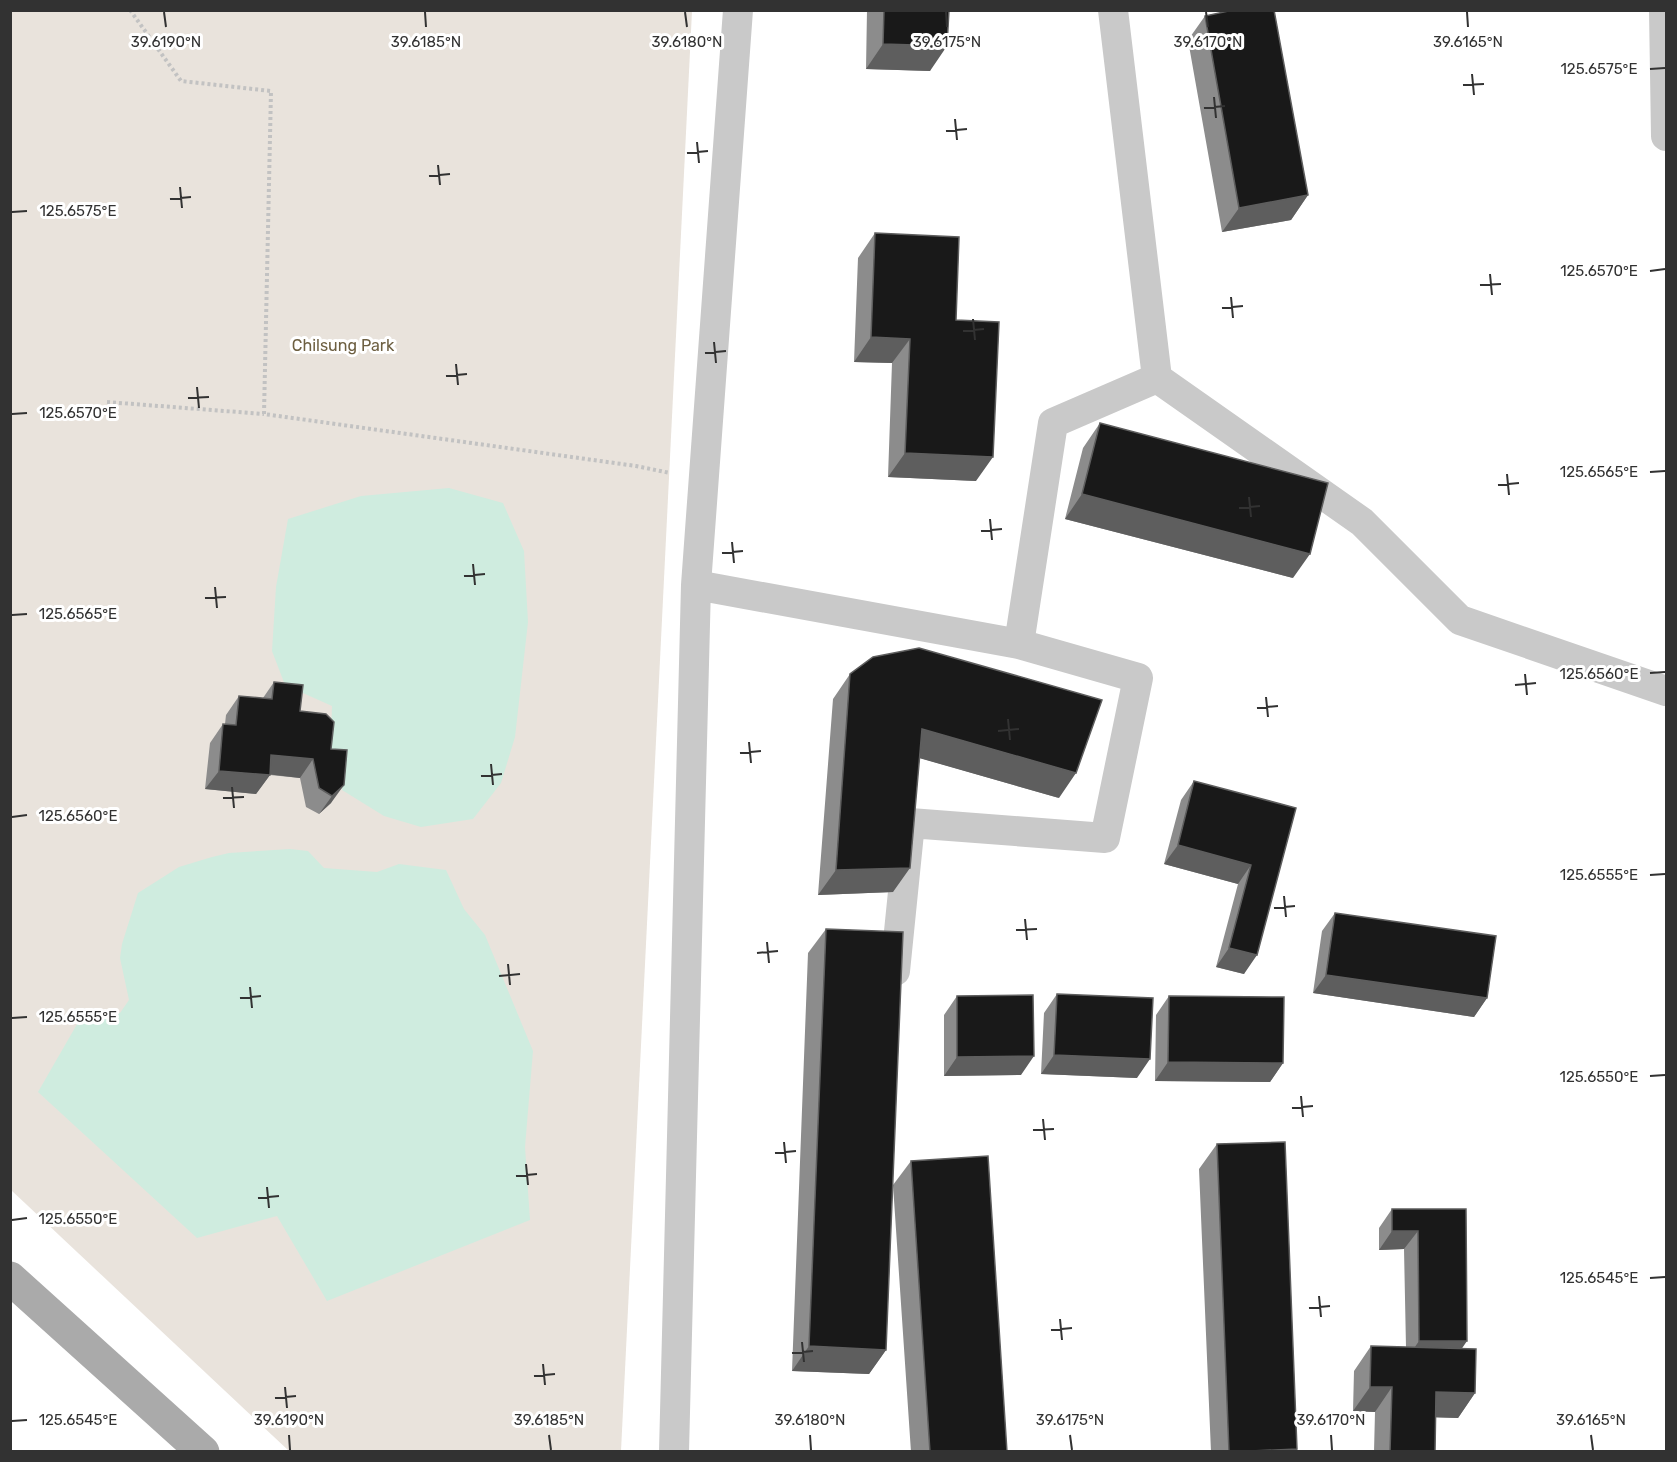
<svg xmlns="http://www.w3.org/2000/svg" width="1677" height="1462" font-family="Rubik,sans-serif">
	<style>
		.green { fill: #e9e3dc }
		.water { fill: #cfecdf }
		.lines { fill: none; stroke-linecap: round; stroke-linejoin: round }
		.path { stroke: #c2c2c2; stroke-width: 4; stroke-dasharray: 3 3; stroke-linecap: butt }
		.minor { stroke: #c9c9c9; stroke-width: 30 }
		.major { stroke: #aaa; stroke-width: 33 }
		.wall { fill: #8c8c8c }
		.shaded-wall { fill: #5e5e5e }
		.building { fill: #191919; stroke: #5e5e5e; stroke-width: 1.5 }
		.ticks { fill: none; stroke: #323232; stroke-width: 2 }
		.labels { text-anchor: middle; stroke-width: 6; stroke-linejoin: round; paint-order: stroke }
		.park-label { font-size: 16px; fill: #6d5f41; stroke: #fff }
		.ticks-label { font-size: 15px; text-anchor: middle; fill: #323232; stroke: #fff; stroke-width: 6; stroke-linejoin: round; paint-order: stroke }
	</style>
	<rect width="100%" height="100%" fill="#fff"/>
	<path class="green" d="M10 11H692L621 1451H289L11 1190Z"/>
	<path class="water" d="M449 488 503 503 524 551 528 622 515 737 501 783 473 819 421 827 384 816 342 790 344 761 330 760 332 706 285 685 272 651 276 587 288 519 361 496Z
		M290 849 308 851 324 868 377 872 399 864 446 870 464 909 485 935 533 1051 525 1147 530 1220 327 1301 277 1216 197 1238 38 1092 80 1019 120 1013 129 1000 120 958 122 944 138 893 179 867 212 857 229 853Z"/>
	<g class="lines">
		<path class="path" d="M130 10 181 81 271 91 264 414 636 466 670 473
			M107 402 264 414"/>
		<path class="minor" d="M1664 10 1666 136
			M1157 378 1362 522 1460 620 1666 691
			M696 585 1019 644 1138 678 1105 838 910 823 895 971
			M1019 644 1053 423 1157 378 1113 10
			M674 1452 696 585 738 10"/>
		<path class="major" d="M10 1278 203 1452"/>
	</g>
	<path class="wall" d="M867 10H949L930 71 866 69Z
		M1205 16 1308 195 1291 220 1222 232 1188 40Z
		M875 233 956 320 976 481 888 477 892 363 854 362 858 258Z
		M1100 423 1293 578 1065 519 1083 448Z
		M850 674 1059 798 920 758 893 892 818 895 833 699Z
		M274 682 331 749 347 750 331 803 319 814 306 807 300 778 270 775 256 794 205 789 210 743 223 724H225L226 715 239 696 263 698Z
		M1194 781 1296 808 1244 974 1216 967 1238 884 1164 864 1181 800Z
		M1335 913 1487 998 1474 1017 1313 993 1322 931Z
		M826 929 886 1350 869 1374 792 1371 808 953Z
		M1057 994 1137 1078 1041 1074 1044 1013Z
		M957 996 1021 1075 944 1076V1015Z
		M1169 996 1283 1063 1270 1082 1155 1081 1156 1015Z
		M1217 1144 1297 1449 1295 1452H1211L1199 1169Z
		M911 1161 1007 1452H911L893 1185Z
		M1392 1209H1466L1461 1349 1475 1393 1458 1418 1436 1417 1435 1452H1374L1375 1412 1353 1411 1354 1371 1371 1346 1406 1347 1404 1249 1379 1250V1228Z"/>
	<path class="shaded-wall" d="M883 44 947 46 930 71 866 69Z
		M1308 195 1291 220 1222 232 1239 208Z
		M871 337 910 339 892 363 854 362Z
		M905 453 993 457 976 481 888 477Z
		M1082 494 1310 554 1293 578 1065 519Z
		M922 729 1076 773 1059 798 905 754Z
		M271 755 313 759 300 778 258 773Z
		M219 771 270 775 256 794 205 789Z
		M344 785 331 803 319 814 332 796Z
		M1178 845 1251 865 1238 884 1164 864Z
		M910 868 893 892 818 895 836 870Z
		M1229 948 1257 955 1244 974 1216 967Z
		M1326 975 1487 998 1474 1017 1313 993Z
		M1054 1055 1150 1059 1137 1078 1041 1074Z
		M1034 1056 1021 1075 944 1076 957 1057Z
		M1168 1062 1283 1063 1270 1082 1155 1081Z
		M1392 1231H1418L1404 1249 1379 1250Z
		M1419 1341H1467L1454 1360H1406Z
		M809 1346 886 1350 869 1374 792 1371Z
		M1370 1387H1392L1375 1412 1353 1411Z
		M1436 1392 1475 1393 1458 1418 1419 1417Z
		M1297 1449 1295 1452H1243Z"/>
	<path class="building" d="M884 10H949L947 46 883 44Z
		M1233 10H1274L1308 195 1239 208 1205 16Z
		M875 233 959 237 956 320 999 322 993 457 905 453 910 339 871 337Z
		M1100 423 1328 483 1310 554 1082 494Z
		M919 648 1102 700 1076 773 922 729 910 868 836 870 850 674 873 657Z
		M274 682 303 685 300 711 326 714 334 722 331 749 347 750 344 785 332 796 319 788 313 759 271 755 270 775 219 771 223 724 236 725 239 696 272 699Z
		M1194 781 1296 808 1257 955 1229 948 1251 865 1178 845Z
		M1335 913 1496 936 1487 998 1326 975Z
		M826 929 903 932 886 1350 809 1346Z
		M1057 994 1153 998 1150 1059 1054 1055Z
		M1033 995 1034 1056 957 1057V996Z
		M1169 996 1284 997 1283 1063 1168 1062Z
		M1285 1142 1297 1449 1229 1452 1217 1144Z
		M988 1156 1007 1452H930L911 1161Z
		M1392 1209H1466L1467 1341H1419L1418 1231H1392Z
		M1371 1346 1476 1349 1475 1393 1436 1392 1435 1452H1390L1392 1387H1370Z"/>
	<path class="ticks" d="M164 12 166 27M425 12 426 27M685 12 687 27M946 12 947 27M1206 12 1208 27M1467 12 1468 27M1650 69 1665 68M1472 74 1474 95M1463 85 1484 84M1214 97 1216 118M1204 108 1225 106M955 119 957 140M946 131 967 129M697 142 699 163M687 153 708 151M438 165 440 185M429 176 450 174M180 187 182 208M170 199 191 197M12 212 27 211M1650 271 1665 269M1490 274 1492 295M1480 285 1501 284M1231 297 1233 318M1222 308 1243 306M973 319 975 340M963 331 984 329M714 342 716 363M705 353 726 351M456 364 458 385M446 376 467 374M197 387 199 408M188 398 209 397M12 414 27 413M1650 472 1665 471M1507 474 1509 495M1498 485 1519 483M1249 497 1251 517M1239 508 1260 506M990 519 992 540M981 531 1002 529M732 542 734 563M722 553 743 551M473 564 475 585M464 576 485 574M215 587 217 608M205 598 226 597M12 615 27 614M1650 673 1665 672M1525 674 1527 695M1515 685 1536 683M1266 697 1268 717M1257 708 1278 706M1008 719 1010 740M998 731 1019 729M749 742 751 763M740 753 761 751M491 764 493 785M481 776 502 774M232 787 234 808M223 798 244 797M12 817 27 815M1650 875 1665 874M1284 896 1286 917M1274 908 1295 906M1025 919 1027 940M1016 930 1037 929M767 942 769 963M757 953 778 951M508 964 510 985M499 976 520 974M250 987 252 1008M240 998 261 996M12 1018 27 1017M1650 1076 1665 1075M1301 1096 1303 1117M1292 1108 1313 1106M1043 1119 1045 1140M1033 1130 1054 1129M784 1142 786 1163M775 1153 796 1151M526 1164 528 1185M516 1176 537 1174M267 1187 269 1208M258 1198 279 1196M12 1220 27 1218M1650 1278 1665 1277M1319 1296 1321 1317M1309 1308 1330 1306M1060 1319 1062 1340M1051 1330 1072 1328M802 1342 804 1362M792 1353 813 1351M543 1364 545 1385M534 1376 555 1374M285 1387 287 1408M275 1398 296 1396M12 1421 27 1420M289 1435 290 1450M549 1435 551 1450M810 1435 811 1450M1070 1435 1072 1450M1331 1435 1332 1450M1591 1435 1593 1450"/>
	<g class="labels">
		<g class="park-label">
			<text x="343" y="351">Chilsung Park</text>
		</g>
	</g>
	<g class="ticks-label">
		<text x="166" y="47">39.6190°N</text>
		<text x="426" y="47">39.6185°N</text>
		<text x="687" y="47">39.6180°N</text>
		<text x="947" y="47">39.6175°N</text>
		<text x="1208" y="47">39.6170°N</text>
		<text x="1468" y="47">39.6165°N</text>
		<text x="1599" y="74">125.6575°E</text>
		<text x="78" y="216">125.6575°E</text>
		<text x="1599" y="276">125.6570°E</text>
		<text x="78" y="418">125.6570°E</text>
		<text x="1599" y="477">125.6565°E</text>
		<text x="78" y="619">125.6565°E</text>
		<text x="1599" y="679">125.6560°E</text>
		<text x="78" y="821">125.6560°E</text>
		<text x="1599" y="880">125.6555°E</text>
		<text x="78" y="1022">125.6555°E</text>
		<text x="1599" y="1082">125.6550°E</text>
		<text x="78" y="1224">125.6550°E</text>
		<text x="1599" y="1283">125.6545°E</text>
		<text x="78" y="1425">125.6545°E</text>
		<text x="289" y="1425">39.6190°N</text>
		<text x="549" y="1425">39.6185°N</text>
		<text x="810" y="1425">39.6180°N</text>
		<text x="1070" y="1425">39.6175°N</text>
		<text x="1331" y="1425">39.6170°N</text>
		<text x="1591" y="1425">39.6165°N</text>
	</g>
	<rect width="1677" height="1462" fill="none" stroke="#323232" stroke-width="24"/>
</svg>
